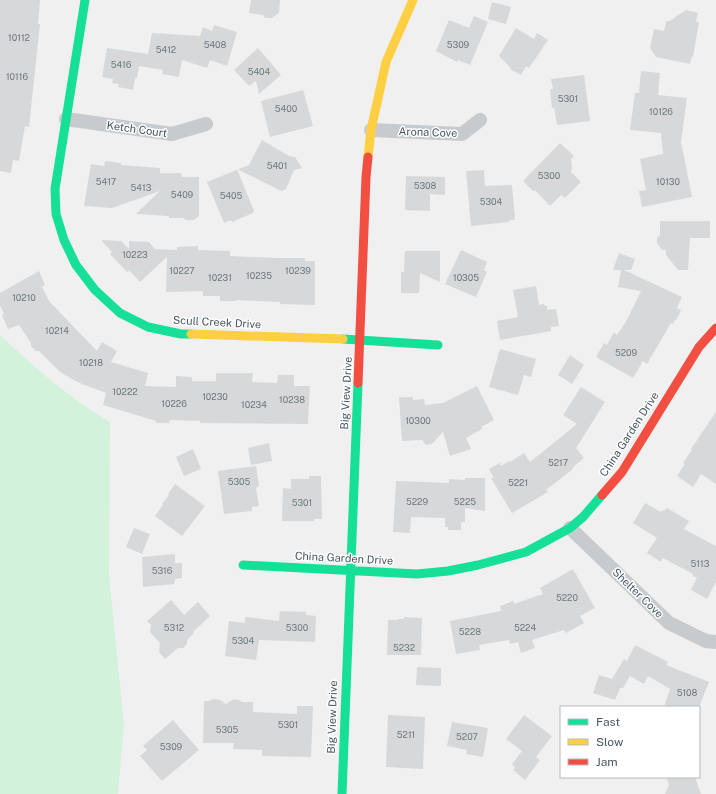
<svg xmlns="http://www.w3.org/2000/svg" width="716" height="794" font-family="'Public Sans',sans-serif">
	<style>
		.green { fill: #d3f2db }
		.building { fill: #d7d8d9 }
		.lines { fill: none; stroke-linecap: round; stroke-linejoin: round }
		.street { stroke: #c7cbce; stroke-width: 14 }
		.fast { stroke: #16e098; stroke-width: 9 }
		.slow { stroke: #ffcf43; stroke-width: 9 }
		.jam { stroke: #f24e42; stroke-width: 9 }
		.labels { text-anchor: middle; stroke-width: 3; stroke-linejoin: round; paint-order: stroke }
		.number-label { font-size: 9px; fill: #6c787f }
		.street-label { font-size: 11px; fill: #46565f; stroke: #fff }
	</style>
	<rect width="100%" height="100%" fill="#f1f0f0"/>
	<path class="green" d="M0 335C34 367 69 398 110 422L109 575 124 725 118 794H0Z"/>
	<path class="building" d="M0 0H40L38 24H40L29 127 25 126 19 161 13 160 11 173 0 171Z
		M251 0H280L279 13 272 18H265L263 15 249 13Z
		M492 2 511 7 506 24 488 19Z
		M686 10 698 13 696 22H699L693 57 692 56 690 64 656 57 650 48 654 29 664 31 666 22 674 19 675 17Z
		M474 16 488 22 470 65 458 60 457 62 436 51 449 20 469 28Z
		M214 25 237 32 227 66 210 60 207 68 182 60 179 77 162 74 163 70 139 66 137 78H135L133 90 118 87 119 84 112 83 113 79 102 77 107 48 148 54 152 33 200 36 203 27 212 31Z
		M516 28 534 39 537 33 548 40 529 68 526 66 521 75 510 69 511 68 499 56Z
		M258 48 281 75 259 94 256 81 249 86 234 70Z
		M641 71 660 73 658 95 687 98 681 142 692 197 642 207 639 191 646 190 640 159 663 154 661 133 630 130 635 93H639Z
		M584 75 590 121 557 125 555 112 554 108H552L550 89H553L551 79Z
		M303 90 313 126 270 137 261 101Z
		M262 140 289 156 295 157 302 168 294 170 286 189 281 191 237 169 254 211 253 213 232 222 231 220 224 223 207 182 249 165Z
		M560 143 574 156 571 159 572 167 571 172 581 182 565 198 561 195 550 206 535 190 533 191 523 181Z
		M105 161 121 163V165L160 168V173H181L182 177H199V216L194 220H186L183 218H169V216L136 214 160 191 112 208 84 206 91 164 104 166Z
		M484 170 485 186 512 185 515 220H509V222L471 226 466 171Z
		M406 176 445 177V195L430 194V211L405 210Z
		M660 221H710V238H690L688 270H678L666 255V250H662L657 243V238L660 235Z
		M101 240 121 241 129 249V241L149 242 155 249 177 250V247L198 246V250L230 251V256L275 258H305V261H315V305L280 304V302L236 300V301H220V296H203V291L166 292 167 257 140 282 129 270 127 272 110 254 112 252Z
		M461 250 487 262 484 270 487 272 476 297 445 284Z
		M405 251H440V282L420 273 419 293H401V272H404Z
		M619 253 635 259 631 270H624L682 297 677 308 681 310 676 320H675L673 324 671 323 647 364 643 361 633 378 596 357 604 343 607 345 614 332 617 335 627 320 641 291 618 287 621 270H613Z
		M39 271 45 285 42 287 49 301 97 351 102 342 117 351 111 362 148 373 145 386 176 387V376L192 377V381H216V373H253L252 382 277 383 278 375H294V386H310L308 424 200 423V421L170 420 169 423H156V421L103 405 106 393 77 382 59 371 39 351H36L31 346V343L19 325 8 329 2 315 4 314 0 305V293Z
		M536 286 539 305 544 304 545 306H547V310L556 309 559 326 551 327V331L500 340 497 321 518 317 513 290Z
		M500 349 536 359 531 377 524 375 518 395 489 387Z
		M570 355 584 365 572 384 558 375Z
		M477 386 494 420 481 427 482 429 466 438 471 449 450 456 443 432 432 444 426 445 422 440 402 441 399 397H413V400L424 399 425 405 443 403Z
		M581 387 605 402 576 448 584 458 572 468 573 469 546 490 548 492 512 513 491 478H494L489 469 500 463 501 466 509 461 510 462 524 453 530 462 577 424 563 415Z
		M716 412V484L701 474 693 487 677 476 685 464 683 463 692 450 691 449Z
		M269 443 272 461 251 465 248 448Z
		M193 449 201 469 184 476 176 457Z
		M256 466 259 486 256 488 259 506 252 507V511L224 514 218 471Z
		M309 476H321L322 519H314V521H282L283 488 291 489V479H309Z
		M465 478H485V511L465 508V522H461V530H448V527H445V518L411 517 410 533 393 532 396 481 449 483V479L465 480Z
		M175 484 205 506 182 536 155 516 163 505 162 504 169 495 168 494Z
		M645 503 661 512 662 510 664 511 667 508 689 521 684 529 716 546V582L707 599 691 590 697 578 693 576V574L663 558 661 562 647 553 657 538 633 523Z
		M134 528 150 534 142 554 126 547Z
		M175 554V563H182V578L175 579 174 584 143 587 142 557Z
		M573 569 595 608 580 616 584 623 566 633 564 630 532 640 535 648 521 653 518 642 510 644 509 640 479 645 480 650 456 654 450 621 501 611 500 606 513 601 514 604 543 594 540 588Z
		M171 600 184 615 198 602 210 616 193 632 194 633 187 640V644L183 648H178L165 659 159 652 160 643 150 632 151 625 147 621Z
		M280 611 306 612V615L316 616 315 642 259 640 256 660 225 656 229 621 245 623V617L279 621Z
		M404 617 422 618 421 655H387L388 620H398V619H404Z
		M635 645 668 662 666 665 709 682 699 707H664L670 689 648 676 644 684 630 676 623 688H620L615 700 593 693 599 675 612 679 624 659 627 661Z
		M417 667 441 668V686L416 685Z
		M213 699 220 700 226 704 234 699 239 700 242 702H253V712L297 714V706H313L311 757 262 756V750L233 749 234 743H203L204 701H209Z
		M388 715 425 717 423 769 386 767Z
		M524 715 552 736 536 757 540 760 525 780 513 770 515 767 512 764 522 751 506 739Z
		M173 720 199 750 162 781 140 756 147 750 143 746Z
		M452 722 488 728 483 757 466 754 467 750 447 746Z
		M666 777H695L701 794H665L669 785Z"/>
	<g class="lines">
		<path class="street" d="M66 119 172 134 206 124
			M371 130 462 134 480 120
			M570 528 669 623 706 641 716 642"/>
		<path class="fast" d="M85 0 55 189 56 214 64 240 76 265 95 290 120 313 148 327 181 334H191
			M343 339 438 345
			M243 565 417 574 448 571 478 565 526 552 570 528 583 517 602 495
			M342 794 358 383"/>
		<path class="slow" d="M368 157 371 130 386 62 413 0
			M191 334 343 339"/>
		<path class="jam" d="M358 383 366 177 368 157
			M602 495 622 472 699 347 716 328"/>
	</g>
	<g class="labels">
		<g class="number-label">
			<text x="19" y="41">10112</text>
			<text x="215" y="48">5408</text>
			<text x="458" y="48">5309</text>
			<text x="166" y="53">5412</text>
			<text x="121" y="68">5416</text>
			<text x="259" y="75">5404</text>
			<text x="17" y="80">10116</text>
			<text x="568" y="102">5301</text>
			<text x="286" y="112">5400</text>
			<text x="661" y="115">10126</text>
			<text x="277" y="169">5401</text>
			<text x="549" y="179">5300</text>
			<text x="106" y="185">5417</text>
			<text x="668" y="185">10130</text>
			<text x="425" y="189">5308</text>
			<text x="141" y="191">5413</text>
			<text x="182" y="198">5409</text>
			<text x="231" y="199">5405</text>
			<text x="491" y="205">5304</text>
			<text x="135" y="258">10223</text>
			<text x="182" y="274">10227</text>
			<text x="298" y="274">10239</text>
			<text x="259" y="279">10235</text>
			<text x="220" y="281">10231</text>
			<text x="466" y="281">10305</text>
			<text x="24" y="301">10210</text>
			<text x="57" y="334">10214</text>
			<text x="626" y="356">5209</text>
			<text x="91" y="366">10218</text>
			<text x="125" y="395">10222</text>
			<text x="215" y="400">10230</text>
			<text x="292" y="403">10238</text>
			<text x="174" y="407">10226</text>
			<text x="254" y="408">10234</text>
			<text x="418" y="424">10300</text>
			<text x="558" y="466">5217</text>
			<text x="239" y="485">5305</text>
			<text x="518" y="486">5221</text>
			<text x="417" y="505">5229</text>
			<text x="465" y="505">5225</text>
			<text x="302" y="506">5301</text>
			<text x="700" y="567">5113</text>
			<text x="162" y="574">5316</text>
			<text x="567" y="601">5220</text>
			<text x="174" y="631">5312</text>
			<text x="297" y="631">5300</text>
			<text x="525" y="631">5224</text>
			<text x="470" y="635">5228</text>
			<text x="243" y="644">5304</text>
			<text x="404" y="651">5232</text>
			<text x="687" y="696">5108</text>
			<text x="288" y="728">5301</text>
			<text x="227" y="733">5305</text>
			<text x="406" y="738">5211</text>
			<text x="467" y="740">5207</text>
			<text x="171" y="750">5309</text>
		</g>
		<g class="street-label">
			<text transform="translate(137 129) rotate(8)" y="4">Ketch Court</text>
			<text transform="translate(428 132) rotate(2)" y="4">Arona Cove</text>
			<text transform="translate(217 322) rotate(3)" y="4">Scull Creek Drive</text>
			<text transform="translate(346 393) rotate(-87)" y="4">Big View Drive</text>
			<text transform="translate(629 434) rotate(-57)" y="4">China Garden Drive</text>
			<text transform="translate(344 558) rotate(3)" y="4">China Garden Drive</text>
			<text transform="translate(638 593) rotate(44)" y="4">Shelter Cove</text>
			<text transform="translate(332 717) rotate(-88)" y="4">Big View Drive</text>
		</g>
	</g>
	<rect x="560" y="706" width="140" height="72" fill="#ffffff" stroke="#b5bbbf"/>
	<rect x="568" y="719" width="20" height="6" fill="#16e098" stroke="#b5bbbf"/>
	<text x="596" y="726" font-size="12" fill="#46565f">Fast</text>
	<rect x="568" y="739" width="20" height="6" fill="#ffcf43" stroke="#b5bbbf"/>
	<text x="596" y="746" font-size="12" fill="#46565f">Slow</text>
	<rect x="568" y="759" width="20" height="6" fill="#f24e42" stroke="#b5bbbf"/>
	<text x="596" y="766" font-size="12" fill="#46565f">Jam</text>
</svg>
